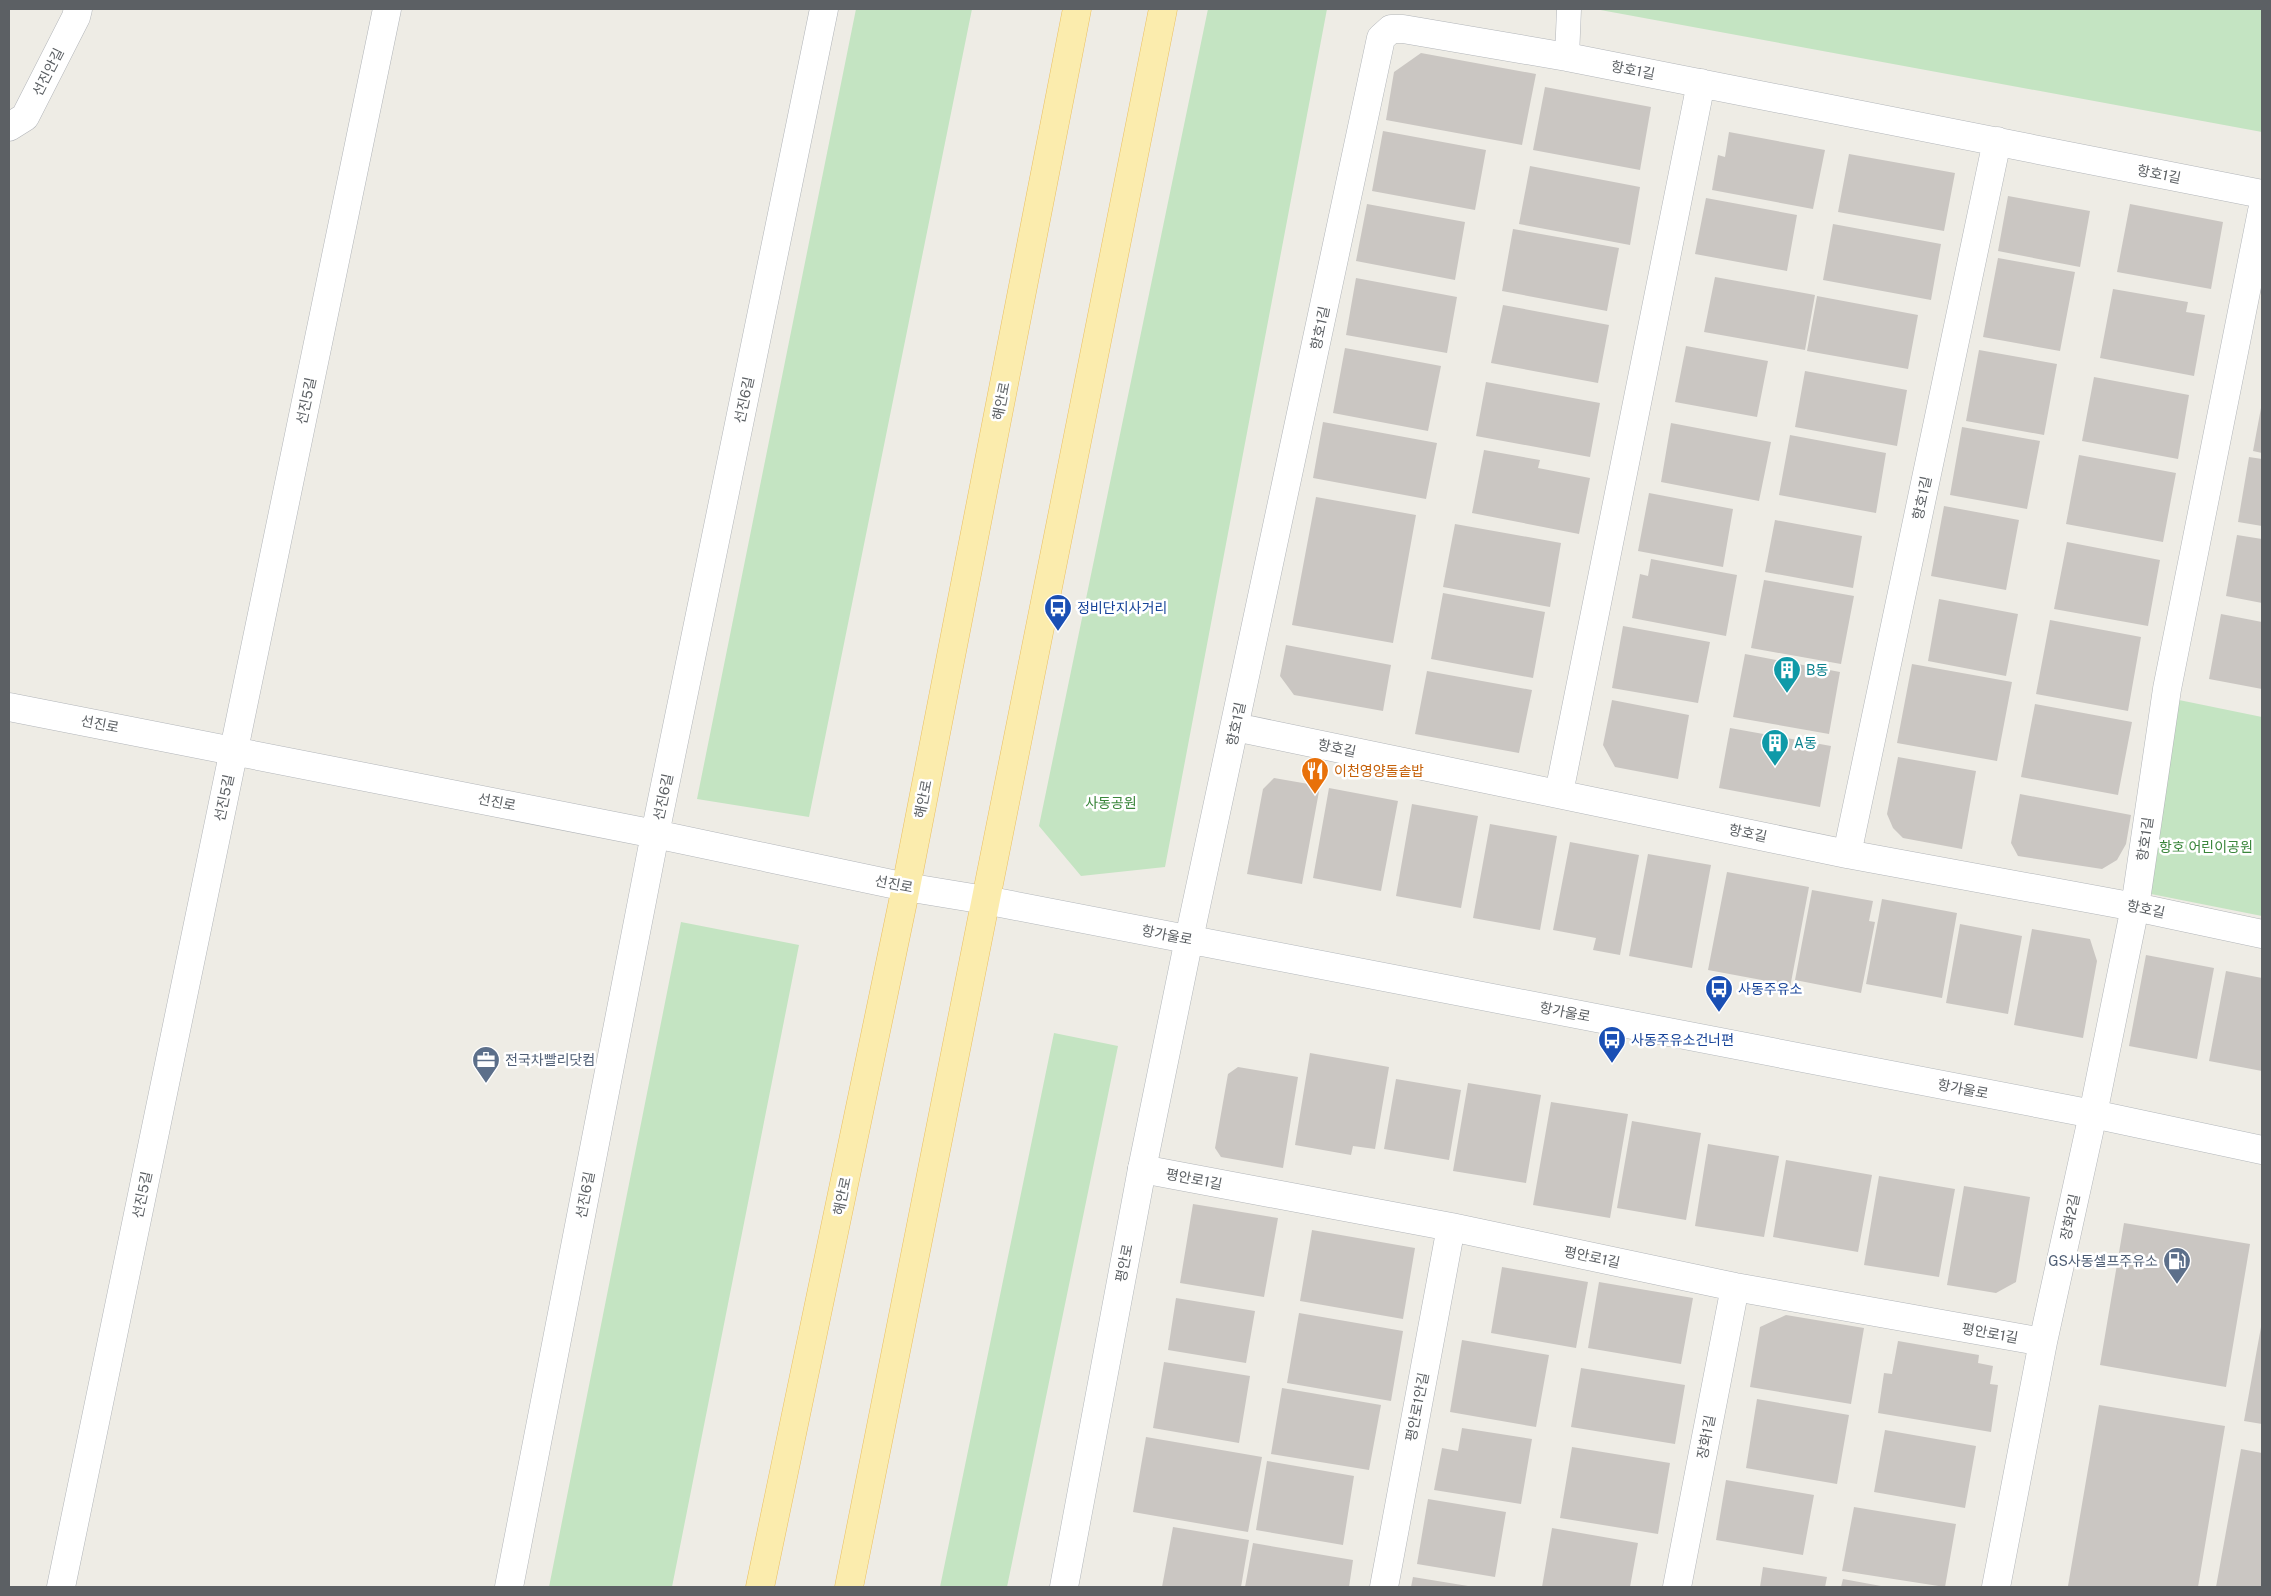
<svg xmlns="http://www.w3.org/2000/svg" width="2271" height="1596" font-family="'Public Sans','Noto Sans KR',sans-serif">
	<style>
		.green { fill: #c4e4c2 }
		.building { fill: #cac6c2 }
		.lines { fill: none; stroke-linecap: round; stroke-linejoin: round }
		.lane-casing { stroke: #b2b5b9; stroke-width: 25 }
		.street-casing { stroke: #b2b5b9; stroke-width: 29 }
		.secondary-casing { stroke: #b3b7bb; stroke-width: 29 }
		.primary-casing { stroke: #eabf62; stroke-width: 29 }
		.lane { stroke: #fff; stroke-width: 24 }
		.street { stroke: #fff; stroke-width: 28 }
		.secondary { stroke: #fff; stroke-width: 28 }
		.primary { stroke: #fbecad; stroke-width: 28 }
		.labels { text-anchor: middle; stroke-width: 5; stroke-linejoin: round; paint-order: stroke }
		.street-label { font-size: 14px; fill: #5c6064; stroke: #fff }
		.transit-label { font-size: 14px; fill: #164399; stroke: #fff; text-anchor: start }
		.culture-label { font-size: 14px; fill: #0d838f; stroke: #fff; text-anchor: start }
		.food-label { font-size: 14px; fill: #c56008; stroke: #fff; text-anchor: start }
		.park-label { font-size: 14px; fill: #3a863b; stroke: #fff }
		.service-label { font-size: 14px; fill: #4e5e75; stroke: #fff; text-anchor: start }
	</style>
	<rect width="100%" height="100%" fill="#eeece5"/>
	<path class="green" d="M856 9H972L809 817 697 799Z
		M1208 9H1327L1165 867 1081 876 1039 826Z
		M1595 9H2262V132Z
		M2179 700 2262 717V916L2141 892Z
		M681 922 799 945 672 1587H549Z
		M1054 1033 1118 1046 1007 1587H940Z"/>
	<path class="building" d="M1421 53 1536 74 1522 145 1386 120 1394 72Z
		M1545 87 1651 107 1640 170 1533 150Z
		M1383 131 1486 150 1475 210 1372 191Z
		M1729 132 1825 150 1813 209 1712 190 1718 155 1725 157Z
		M1849 154 1955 173 1944 231 1838 212Z
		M1530 166 1640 187 1630 245 1519 224Z
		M2008 196 2090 211 2080 267 1998 251Z
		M1706 198 1797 215 1787 271 1695 254Z
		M1367 204 1465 222 1455 280 1356 261Z
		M2130 204 2223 222 2211 289 2117 272Z
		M1833 224 1941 244 1931 300 1823 280Z
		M1513 229 1619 248 1607 311 1502 291Z
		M1998 258 2075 272 2060 351 1983 337Z
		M1715 277 1815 295 1805 350 1704 332Z
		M1356 278 1457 297 1447 353 1346 335Z
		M2113 289 2188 302 2186 312 2205 315 2194 376 2100 358Z
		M1817 296 1918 315 1908 369 1807 351Z
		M1503 305 1609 325 1598 383 1491 363Z
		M1686 346 1768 361 1757 417 1675 402Z
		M1345 348 1441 366 1428 431 1333 413Z
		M1979 350 2057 364 2044 435 1966 421Z
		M1805 371 1907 390 1897 446 1795 427Z
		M2094 377 2189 395 2178 459 2082 441Z
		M1486 382 1600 403 1590 457 1476 436Z
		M2261 408H2262V453L2253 451Z
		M1323 422 1437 443 1426 499 1313 478Z
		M1671 423 1771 442 1759 501 1661 482Z
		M1962 427 2040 441 2027 509 1950 495Z
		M1790 435 1886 453 1876 513 1779 495Z
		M1484 450 1540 460 1538 468 1590 478 1579 534 1472 513Z
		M2079 455 2176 473 2163 542 2066 524Z
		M2249 457 2262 459V526L2238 522Z
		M1649 493 1733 509 1723 567 1638 551Z
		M1316 497 1416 515 1393 643 1292 625Z
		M1944 506 2019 520 2006 590 1931 576Z
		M1775 520 1862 536 1853 588 1765 572Z
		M1455 524 1561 543 1550 607 1443 587Z
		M2237 535 2262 539V603L2226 596Z
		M2067 542 2160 560 2148 626 2054 609Z
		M1651 559 1737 575 1726 636 1632 618 1640 574 1648 576Z
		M1764 580 1854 596 1841 664 1751 648Z
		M1443 593 1545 612 1533 678 1431 659Z
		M1939 599 2018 614 2006 676 1928 661Z
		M2221 614 2262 622V689L2209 679Z
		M2050 620 2141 637 2128 711 2036 694Z
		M1623 626 1710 642 1698 703 1612 688Z
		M1286 645 1391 665 1383 711 1294 695 1280 676Z
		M1745 654 1840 672 1829 734 1733 717Z
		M1912 664 2012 682 1997 761 1897 743Z
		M1427 671 1532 690 1519 753 1415 734Z
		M1612 700 1689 715 1678 779 1615 767 1603 745Z
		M2035 704 2132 722 2118 795 2021 777Z
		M1730 728 1831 746 1820 807 1719 788Z
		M1898 757 1976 771 1962 849 1903 838 1893 828 1887 814Z
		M1274 778 1320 786 1302 884 1247 874 1263 789Z
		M1329 788 1398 801 1381 891 1313 878Z
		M2020 794 2131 815 2126 844 2117 860 2102 869 2018 856 2011 843Z
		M1412 804 1478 816 1461 908 1396 896Z
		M1490 824 1557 836 1540 930 1473 918Z
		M1570 842 1639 855 1620 955 1593 950 1596 938 1553 930Z
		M1648 854 1711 865 1692 968 1629 956Z
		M1727 872 1809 887 1789 993 1765 989 1767 981 1708 970Z
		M1812 890 1873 901 1869 921 1875 922 1861 993 1795 980Z
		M1882 899 1957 913 1942 998 1866 984Z
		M1960 924 2022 936 2008 1014 1946 1003Z
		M2032 929 2090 939 2097 961 2083 1038 2014 1025Z
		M2146 955 2214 968 2197 1059 2129 1046Z
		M2226 971 2262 978V1071L2209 1061Z
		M1310 1053 1389 1067 1375 1149 1353 1146 1351 1155 1295 1145Z
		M1238 1067 1298 1077 1283 1168 1221 1157 1215 1148 1228 1074Z
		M1396 1079 1461 1090 1449 1160 1384 1149Z
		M1468 1083 1541 1095 1526 1183 1453 1171Z
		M1551 1102 1628 1114 1610 1218 1533 1205Z
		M1632 1121 1701 1133 1686 1220 1617 1208Z
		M1708 1144 1779 1156 1764 1237 1695 1226Z
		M1786 1160 1872 1175 1858 1252 1773 1237Z
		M1879 1176 1955 1189 1939 1277 1864 1265Z
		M1964 1186 2030 1197 2016 1282 1996 1293 1947 1285Z
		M1193 1204 1278 1218 1264 1297 1180 1283Z
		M2124 1223 2250 1244 2226 1387 2100 1365Z
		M1312 1230 1415 1248 1403 1319 1300 1301Z
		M1502 1267 1588 1282 1576 1348 1491 1333Z
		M1599 1282 1693 1298 1681 1364 1588 1348Z
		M1176 1298 1255 1311 1246 1363 1168 1350Z
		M1299 1313 1403 1331 1391 1401 1287 1383Z
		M1786 1315 1864 1328 1851 1404 1750 1387 1760 1327Z
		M2261 1327H2262V1424L2244 1421Z
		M1462 1340 1549 1355 1536 1427 1450 1412Z
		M1898 1341 1979 1355 1978 1363 1993 1366 1990 1384 1998 1385 1991 1432 1878 1413 1884 1373 1892 1374Z
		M1164 1362 1250 1376 1239 1443 1153 1428Z
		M1581 1368 1685 1385 1675 1444 1571 1427Z
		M1282 1388 1381 1405 1369 1470 1271 1454Z
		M1757 1399 1849 1415 1837 1484 1746 1468Z
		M2099 1405 2225 1426 2198 1587H2078L2068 1586Z
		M1462 1428 1532 1439 1521 1504 1434 1490 1442 1448 1458 1451Z
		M1885 1430 1976 1446 1965 1508 1874 1492Z
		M1146 1437 1262 1457 1248 1532 1133 1512Z
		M1572 1447 1670 1463 1658 1534 1560 1518Z
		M2241 1449 2262 1453V1587H2216Z
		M1267 1461 1354 1476 1343 1545 1256 1530Z
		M1726 1480 1814 1495 1803 1555 1716 1540Z
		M1428 1499 1506 1512 1495 1577 1417 1564Z
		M1854 1507 1956 1524 1945 1587 1842 1571Z
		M1173 1527 1249 1540 1241 1587H1162Z
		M1552 1528 1638 1543 1630 1587H1542Z
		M1253 1543 1353 1560 1349 1587H1245Z
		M1763 1567 1827 1577 1825 1587H1760Z
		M1413 1577 1468 1586V1587H1411Z
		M1843 1579 1881 1586V1587H1841Z"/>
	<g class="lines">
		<defs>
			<path id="lane" d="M1567 57 1569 9"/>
			<path id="street" d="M9 127 25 117 76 17 78 9
				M9 707 655 834 906 887 985 900
				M1235 727 1847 854 2135 907 2262 934
				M1559 793 1701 83
				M1847 854 1997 141
				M1189 939 1381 38 1391 29H1403L1567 57 2262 194
				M1142 1169 1451 1227 1735 1287 2043 1342
				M61 1587 387 9
				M509 1587 655 834 824 9
				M1384 1587 1451 1227
				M1677 1587 1735 1287
				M1996 1587 2043 1342 2093 1114 2135 907 2167 689 2262 211"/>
			<path id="secondary" d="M985 900 2093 1114 2262 1150
				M1064 1587 1142 1169 1189 939"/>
			<path id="primary" d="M760 1587 906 887 1077 9
				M849 1587 1163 9"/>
		</defs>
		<use href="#lane" class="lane-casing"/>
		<use href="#street" class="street-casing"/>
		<use href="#secondary" class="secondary-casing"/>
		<use href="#primary" class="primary-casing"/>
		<use href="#lane" class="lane"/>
		<use href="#street" class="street"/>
		<use href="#secondary" class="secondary"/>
		<use href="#primary" class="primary"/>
	</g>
	<defs>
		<symbol id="bus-pin" viewBox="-11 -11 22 30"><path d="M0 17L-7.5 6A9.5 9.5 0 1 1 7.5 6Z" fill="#1a4fb4" stroke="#fff"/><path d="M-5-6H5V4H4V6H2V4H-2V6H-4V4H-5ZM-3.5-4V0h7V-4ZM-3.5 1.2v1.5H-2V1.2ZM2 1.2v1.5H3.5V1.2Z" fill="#fff"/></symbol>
		<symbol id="building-pin" viewBox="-11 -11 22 30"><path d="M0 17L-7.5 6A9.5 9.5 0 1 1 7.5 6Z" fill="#0f9aa8" stroke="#fff"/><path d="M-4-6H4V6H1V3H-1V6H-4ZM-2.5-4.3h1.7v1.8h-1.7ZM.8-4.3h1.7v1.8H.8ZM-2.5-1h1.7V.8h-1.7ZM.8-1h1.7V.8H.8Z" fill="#fff"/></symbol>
		<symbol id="restaurant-pin" viewBox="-11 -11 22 30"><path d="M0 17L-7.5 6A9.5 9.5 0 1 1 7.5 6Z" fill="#e8710a" stroke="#fff"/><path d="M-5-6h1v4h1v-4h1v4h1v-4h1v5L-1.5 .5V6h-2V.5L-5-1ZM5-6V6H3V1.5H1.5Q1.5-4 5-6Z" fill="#fff"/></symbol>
		<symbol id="office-pin" viewBox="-11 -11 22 30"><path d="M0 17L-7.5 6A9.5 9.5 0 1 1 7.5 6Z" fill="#5c6f8a" stroke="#fff"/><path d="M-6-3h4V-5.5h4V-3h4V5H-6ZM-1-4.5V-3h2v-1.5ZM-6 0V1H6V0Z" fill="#fff"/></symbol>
		<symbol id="fuel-pin" viewBox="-11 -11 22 30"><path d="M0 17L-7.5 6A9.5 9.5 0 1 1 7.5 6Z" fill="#5c6f8a" stroke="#fff"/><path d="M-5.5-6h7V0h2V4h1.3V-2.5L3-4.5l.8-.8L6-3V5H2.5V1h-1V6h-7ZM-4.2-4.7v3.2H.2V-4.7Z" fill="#fff"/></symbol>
	</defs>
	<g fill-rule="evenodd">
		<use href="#bus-pin" x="1042" y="592" width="32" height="43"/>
		<use href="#building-pin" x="1771" y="654" width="32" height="43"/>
		<use href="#building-pin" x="1759" y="727" width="32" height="43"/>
		<use href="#restaurant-pin" x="1299" y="755" width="32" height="43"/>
		<use href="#bus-pin" x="1703" y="973" width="32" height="43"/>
		<use href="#bus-pin" x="1596" y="1024" width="32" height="43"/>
		<use href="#office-pin" x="470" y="1044" width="32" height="43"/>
		<use href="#fuel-pin" x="2161" y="1245" width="32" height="43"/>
	</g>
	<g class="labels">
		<g class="street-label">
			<text transform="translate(1633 70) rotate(11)" y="5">항호1길</text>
			<text transform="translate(48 72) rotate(-63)" y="5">선진안길</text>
			<text transform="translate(2159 174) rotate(11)" y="5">항호1길</text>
			<text transform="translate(1320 328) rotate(-78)" y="5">항호1길</text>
			<text transform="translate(744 400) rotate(-78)" y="5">선진6길</text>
			<text transform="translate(306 401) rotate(-78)" y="5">선진5길</text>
			<text transform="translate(1001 401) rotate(-79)" y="5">해안로</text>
			<text transform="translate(1922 498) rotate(-78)" y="5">항호1길</text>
			<text transform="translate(100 724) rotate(11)" y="5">선진로</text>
			<text transform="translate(1236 724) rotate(-78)" y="5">항호1길</text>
			<text transform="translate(1337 748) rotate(12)" y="5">항호길</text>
			<text transform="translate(663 797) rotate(-78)" y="5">선진6길</text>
			<text transform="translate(224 798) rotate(-78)" y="5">선진5길</text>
			<text transform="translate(923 799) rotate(-79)" y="5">해안로</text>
			<text transform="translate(497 802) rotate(11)" y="5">선진로</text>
			<text transform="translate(1748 833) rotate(12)" y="5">항호길</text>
			<text transform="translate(2145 839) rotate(-82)" y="5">항호1길</text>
			<text transform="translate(894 884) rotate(11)" y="5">선진로</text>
			<text transform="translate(2146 909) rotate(12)" y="5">항호길</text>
			<text transform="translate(1167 935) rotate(11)" y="5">항가울로</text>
			<text transform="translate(1565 1012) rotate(11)" y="5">항가울로</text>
			<text transform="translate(1963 1089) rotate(11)" y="5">항가울로</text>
			<text transform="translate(1194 1179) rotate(11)" y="5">평안로1길</text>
			<text transform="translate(142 1195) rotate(-78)" y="5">선진5길</text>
			<text transform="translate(585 1195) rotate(-79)" y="5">선진6길</text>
			<text transform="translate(842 1196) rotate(-78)" y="5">해안로</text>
			<text transform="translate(2070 1217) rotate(-78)" y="5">장화2길</text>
			<text transform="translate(1592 1257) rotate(12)" y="5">평안로1길</text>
			<text transform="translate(1124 1263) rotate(-79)" y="5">평안로</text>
			<text transform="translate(1990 1333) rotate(10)" y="5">평안로1길</text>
			<text transform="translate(1417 1407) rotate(-79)" y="5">평안로1안길</text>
			<text transform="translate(1706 1437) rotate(-79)" y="5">장화1길</text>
		</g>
		<g class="transit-label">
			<text x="1077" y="613">정비단지사거리</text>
			<text x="1738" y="994">사동주유소</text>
			<text x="1631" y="1045">사동주유소건너편</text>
		</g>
		<g class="culture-label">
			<text x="1806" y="675">B동</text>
			<text x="1794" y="748">A동</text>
		</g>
		<g class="food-label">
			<text x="1334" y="776">이천영양돌솥밥</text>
		</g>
		<g class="park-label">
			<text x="1111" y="808">사동공원</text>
			<text x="2206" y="852">항호 어린이공원</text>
		</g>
		<g class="service-label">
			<text x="505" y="1065">전국차빨리닷컴</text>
			<text x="2158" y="1266" text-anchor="end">GS사동셀프주유소</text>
		</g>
	</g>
	<rect width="2271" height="1596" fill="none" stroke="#5c6064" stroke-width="20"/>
</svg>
